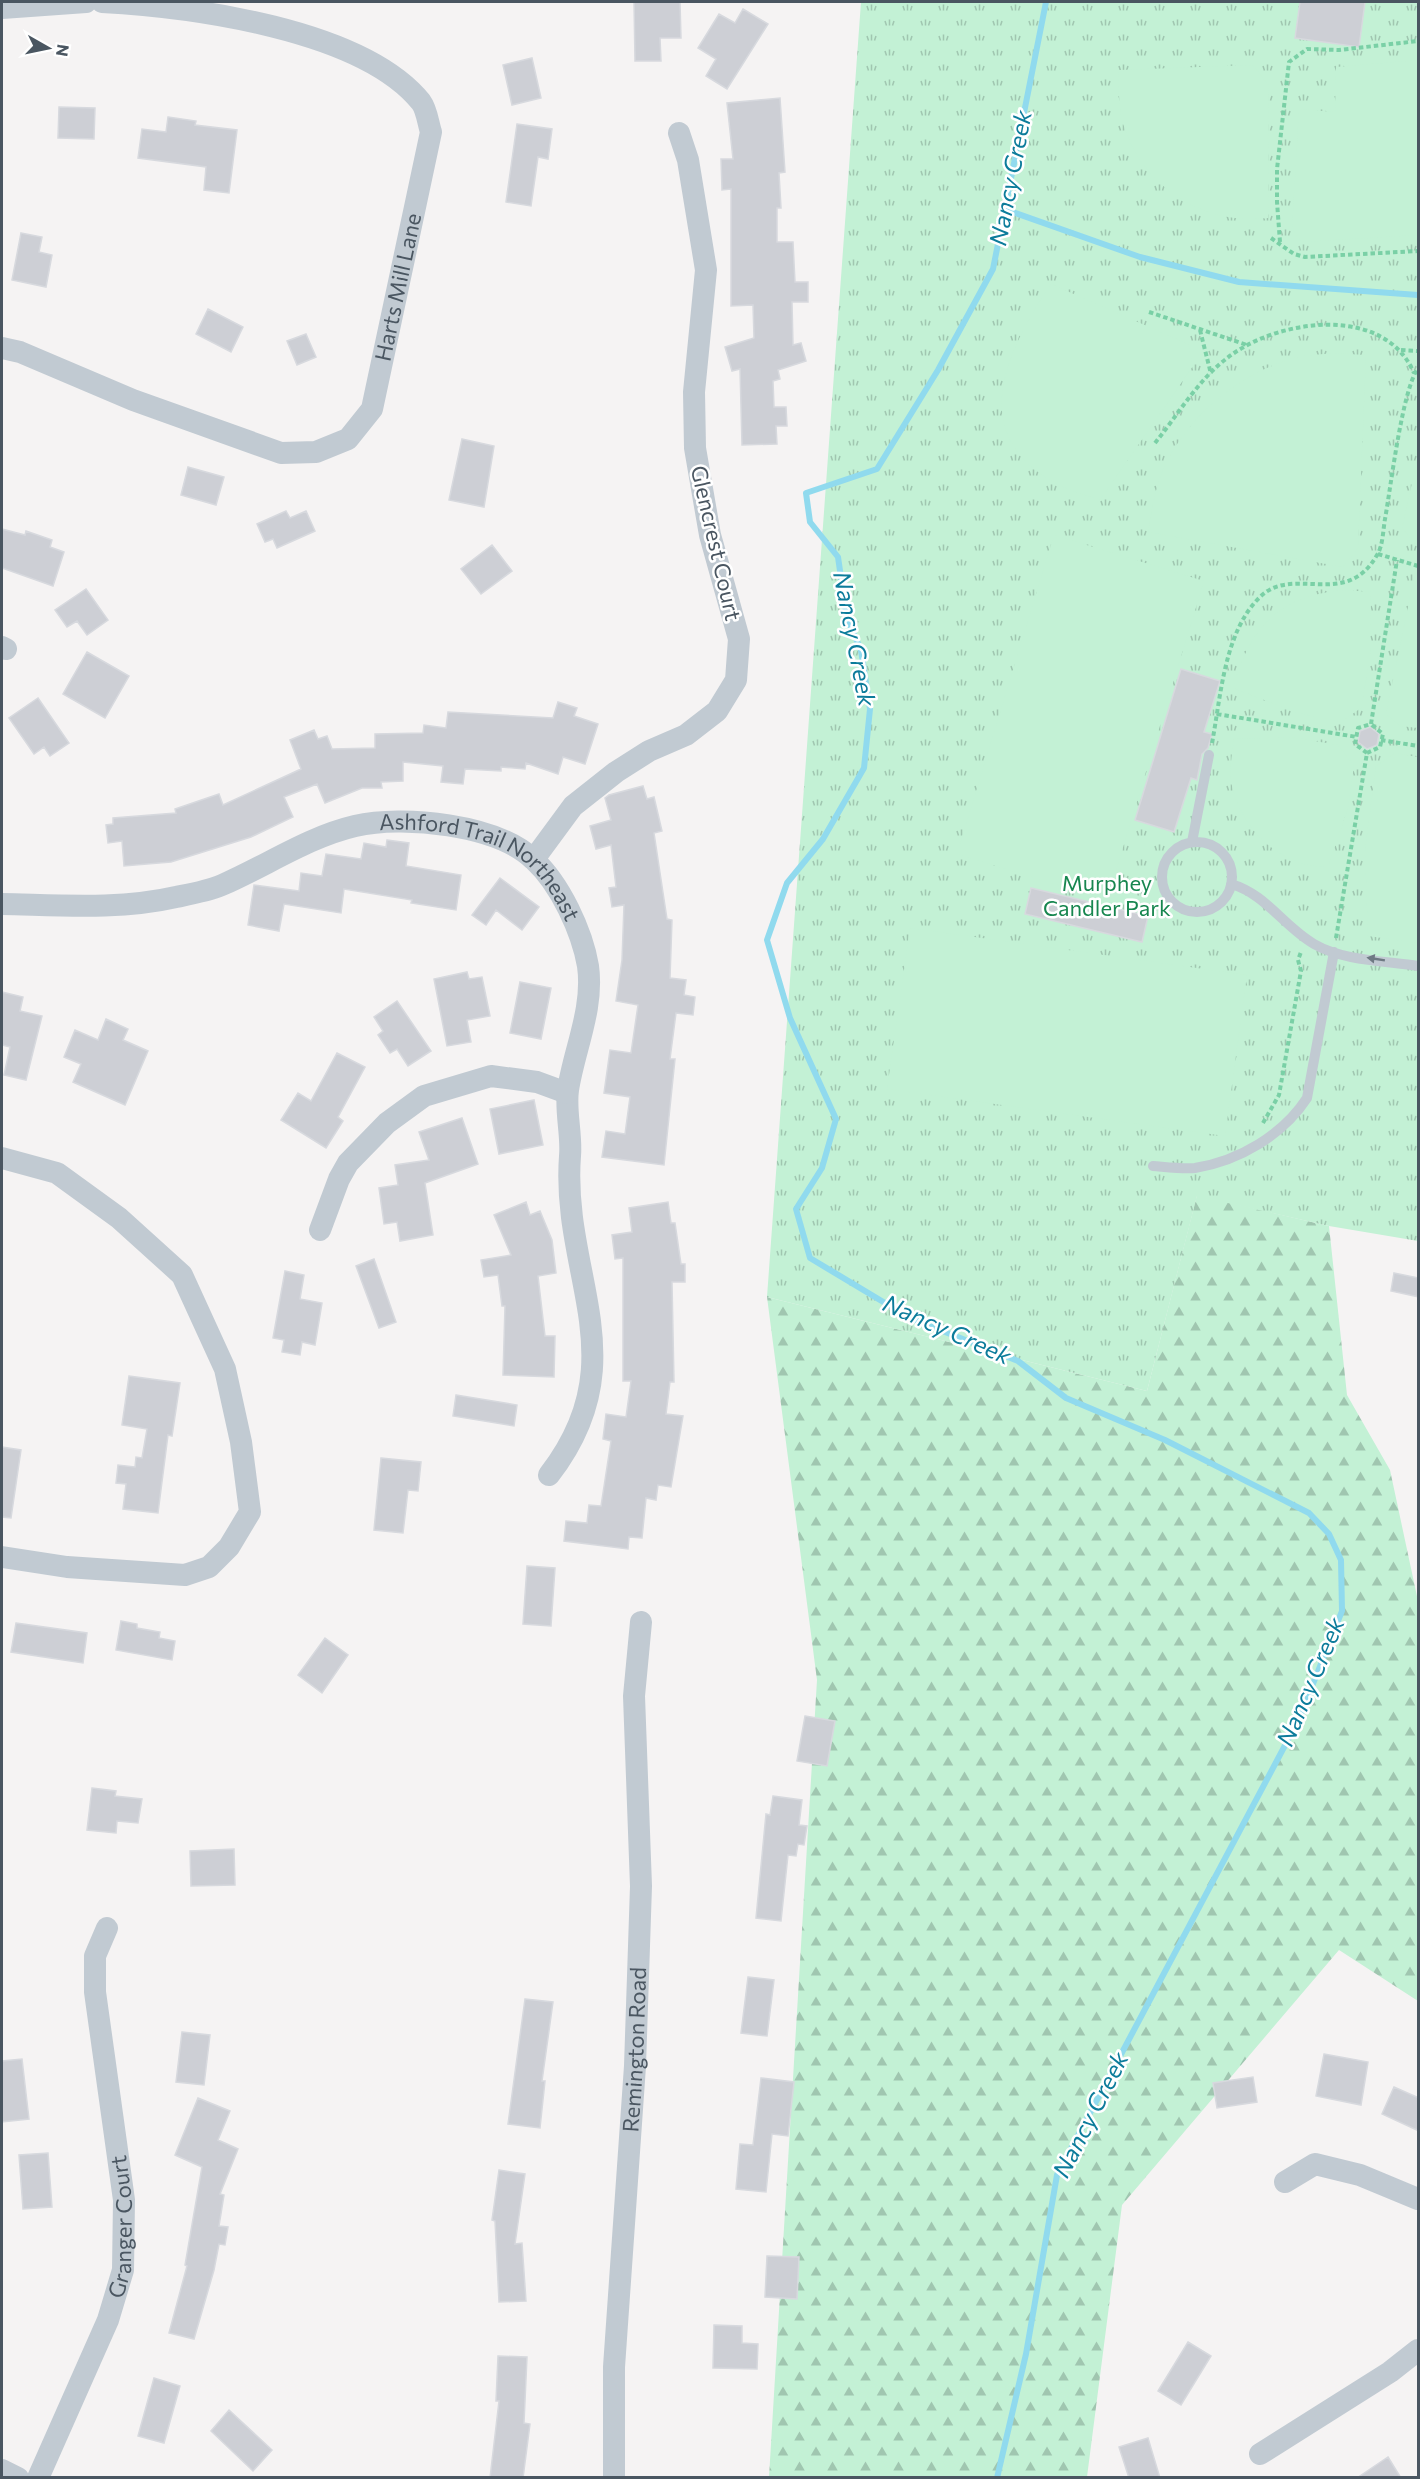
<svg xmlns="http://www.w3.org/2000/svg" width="1420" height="2479" font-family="Commissioner,sans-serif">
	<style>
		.forest { fill: url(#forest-firs) }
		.park { fill: url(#park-tufts) }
		.pitch { fill: #c3f1d5 }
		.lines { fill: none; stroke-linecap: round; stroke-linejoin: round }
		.stream { stroke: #90daee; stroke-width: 6 }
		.building { fill: #cdcfd5; stroke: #d7d9de; stroke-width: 1.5 }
		.path { stroke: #7ad0a6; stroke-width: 4; stroke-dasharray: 4.5 3; stroke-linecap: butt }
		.service { stroke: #c1cad2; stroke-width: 10 }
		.minor { stroke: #c1cad2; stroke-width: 22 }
		.oneway { fill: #6e7983 }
		.labels { text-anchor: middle; stroke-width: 5; stroke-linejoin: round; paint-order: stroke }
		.street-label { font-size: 22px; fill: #4a5661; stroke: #fff }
		.park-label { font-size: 22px; fill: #17864f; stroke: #fff }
		.water-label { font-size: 24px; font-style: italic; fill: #0c7c9b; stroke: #fff }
	</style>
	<defs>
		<pattern id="forest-firs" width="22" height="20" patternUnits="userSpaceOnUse" patternTransform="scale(1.5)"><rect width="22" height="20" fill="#c3f1d5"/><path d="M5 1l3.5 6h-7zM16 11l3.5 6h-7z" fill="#a0c6b0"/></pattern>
		<pattern id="park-tufts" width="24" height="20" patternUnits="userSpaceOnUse" patternTransform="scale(1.5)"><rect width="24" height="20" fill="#c3f1d5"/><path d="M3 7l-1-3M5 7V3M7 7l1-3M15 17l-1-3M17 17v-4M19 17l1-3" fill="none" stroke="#a0c6b0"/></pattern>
	</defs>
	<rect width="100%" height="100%" fill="#f5f3f3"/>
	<path class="forest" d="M1197 1195 1329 1226 1347 1395 1390 1470 1418 1601V2001L1339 1950 1122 2205 1087 2477H769L817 1680 767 1297 1147 1391Z"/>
	<path class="park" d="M861 2H1418V1241L1329 1226 1197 1196 1147 1391 767 1297Z"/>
	<path class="pitch" d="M1418 60V235L1302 242 1292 229 1299 109 1335 112 1336 67Z
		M1253 65 1269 86 1268 218C1202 226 1140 185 1122 120 1118 104 1119 86 1119 70Z
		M1051 284 1188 344 1193 366 1100 500C1086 495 1070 491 1057 484 964 435 1007 350 1051 284Z
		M1332 353 1366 355 1358 548 1343 567 1148 532C1152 509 1156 482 1167 461 1193 413 1235 378 1287 360 1301 355 1317 355 1332 353Z
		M1418 456V547L1402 528Z
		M1054 535 1204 581 1107 900 957 854Z
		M1415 573 1418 574V728L1400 726 1386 714Z
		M1345 590 1371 592 1370 658 1361 708 1341 722 1298 713 1233 688C1250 626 1280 595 1345 590Z
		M1291 737 1338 745 1354 766 1348 808 1328 867C1283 867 1245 834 1233 790 1228 773 1232 755 1234 739Z
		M1395 753 1418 757V943L1368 936 1365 850 1376 766Z
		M910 928 1247 975 1225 1136 887 1089Z"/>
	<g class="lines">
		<path class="stream" d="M1004 209 1140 257 1239 282 1418 295
			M997 2478 1026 2354 1057 2175 1299 1719 1342 1611 1341 1560 1329 1534 1309 1513 1165 1440 1066 1398 1018 1361 910 1318 810 1258 796 1209 822 1168 836 1119 790 1018 767 940 787 883 823 839 864 768 870 709 861 650 847 619 838 557 810 522 806 493 877 469 938 370 993 269 1046 2"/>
	</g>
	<path class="building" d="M634 2H680L681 38H660L661 61H635Z
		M1300 2H1365L1359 47 1295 38Z
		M743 9 768 24 727 89 706 76 716 59 698 48 719 14 735 23Z
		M532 58 541 98 512 105 503 65Z
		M780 98 785 172 779 173 781 208H777V242H793L795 282H808V302H792L793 345 801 343 806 361 778 370 780 379 773 381 774 407H786L787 426H776L777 444 742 445 740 369 732 371 725 347 754 338 753 305 731 306V189L722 190 721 159H733L727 103Z
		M59 107 95 108 94 139 58 138Z
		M168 117 196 121 195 125 237 130 229 193 204 190 206 167 138 158 142 129 166 132Z
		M517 124 552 129 548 159 538 157 531 206 506 202Z
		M21 233 42 237 39 252 52 255 46 287 12 280Z
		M208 309 243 327 231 352 196 334Z
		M306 334 316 357 297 365 287 341Z
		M462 439 494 446 484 507 449 500Z
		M188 467 224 477 216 505 181 495Z
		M286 511 290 518 306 511 315 531 277 548 273 539 265 542 257 524Z
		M2 529 25 535 26 531 52 540 50 547 64 552 53 586 2 568Z
		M492 545 512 571 481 594 461 569Z
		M86 589 108 620 87 635 77 621 67 627 55 610Z
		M87 652 129 676 105 718 63 694Z
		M1181 669 1220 681 1204 732 1212 734 1208 748 1202 754 1197 780 1191 778 1174 832 1135 820Z
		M38 698 69 743 50 756 44 747 34 754 9 718Z
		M558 702 577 708 574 716 598 724 585 764 563 757 558 774 526 763 525 769 501 767V771L465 769 463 784 441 782 443 766 403 762V781L381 782 382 788H362L325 803 317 784 284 797 293 817 251 837 171 862 124 866 122 841 108 843 106 825 113 824V818L176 813 175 809 219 794 223 805 301 769 290 740 314 730 318 739 327 736 332 749 375 748V734L423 733 424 725 446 728 448 712 553 718Z
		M1370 727 1379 734 1377 745 1367 749 1358 742 1360 731Z
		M643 786 647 799 654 797 662 831 654 833 667 919 672 920 670 978 686 980 684 995 695 997 693 1015 676 1013 670 1059H675L664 1165 602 1157 606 1131 625 1134 630 1097 604 1093 610 1050 631 1053 638 1005 616 1001 622 960 624 905 612 907 609 888 616 887 611 845 596 849 590 826 611 820 605 798 609 795Z
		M387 840 409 843 406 866 461 875 456 910 411 903 412 900 344 889 341 913 284 904 279 931 248 925 254 885 299 891 301 873 322 876 326 854 361 859 364 843 386 847Z
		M500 878 539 907 522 930 496 910 486 925 472 915Z
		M1031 888 1148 916 1142 942 1025 914Z
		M467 972 469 979 482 977 490 1016 467 1020 471 1042 447 1046 434 979Z
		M520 982 551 988 541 1039 510 1033Z
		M2 992 23 997 20 1011 42 1016 26 1080 4 1075 10 1047 2 1045Z
		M397 1001 431 1051 408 1066 397 1049 390 1053 378 1035 383 1031 374 1017Z
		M106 1019 128 1029 123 1040 148 1051 125 1105 73 1082 81 1064 64 1057 75 1030 98 1040Z
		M337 1053 365 1067 338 1117 343 1121 326 1148 281 1120 298 1093 311 1101Z
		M534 1100 543 1145 499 1154 490 1109Z
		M462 1118 478 1164 425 1183 433 1235 400 1241 397 1222 384 1224 379 1188 398 1185 395 1165 429 1160 419 1132Z
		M526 1202 530 1215 540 1211 552 1240 556 1273 538 1276 545 1336H555L554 1377 503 1375 505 1306H502L498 1275 484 1277 481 1260 511 1255 494 1215Z
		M668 1202 671 1223H675L681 1264H685V1282H672L674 1382H670L666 1414 683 1416 671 1487 658 1485 656 1500 646 1498 642 1538 629 1537 628 1549 564 1541 566 1521 587 1523 589 1505 601 1506 611 1441 603 1439 606 1414 626 1417 631 1381H623V1258L615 1259 612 1235 632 1232 629 1208Z
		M374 1259 396 1322 379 1328 356 1266Z
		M285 1271 304 1275 300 1299 322 1303 315 1345 302 1342 300 1355 282 1352 284 1340 273 1338Z
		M1394 1273 1419 1278V1297L1391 1291Z
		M129 1376 180 1383 172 1436 168 1435 158 1513 123 1509 126 1484 116 1483 118 1465 135 1467 136 1457 142 1458 147 1429 122 1425Z
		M456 1395 517 1405 514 1426 453 1416Z
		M2 1447 21 1450 11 1518 2 1517Z
		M381 1458 421 1462 418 1491 408 1490 403 1533 374 1530Z
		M527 1566 555 1568 551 1626 523 1624Z
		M121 1621 137 1624V1628L160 1632 159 1638 175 1641 172 1660 116 1650Z
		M16 1623 87 1633 83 1663 11 1652Z
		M325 1638 348 1655 322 1693 298 1675Z
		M805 1716 835 1721 827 1766 797 1761Z
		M92 1788 116 1791 115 1796 142 1799 138 1823 117 1821 116 1833 87 1830Z
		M773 1796 802 1800 799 1825 807 1826 804 1845 798 1844 796 1856 788 1855 781 1921 756 1918 766 1814 770 1815Z
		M234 1849 235 1885 191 1886 190 1851Z
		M748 1977 774 1980 767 2036 741 2033Z
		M525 1999 553 2002 542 2081H545L540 2128 508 2124Z
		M182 2032 210 2035 204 2085 176 2082Z
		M1324 2054 1368 2062 1361 2105 1316 2096Z
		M22 2059 29 2119 2 2122V2061Z
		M1253 2077 1257 2102 1217 2108 1213 2083Z
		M761 2078 794 2082 788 2136 772 2134 766 2192 736 2189 740 2144 753 2145Z
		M1394 2087 1419 2098V2131L1382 2114Z
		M198 2098 230 2111 218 2140 238 2149 220 2194 224 2195 219 2226 228 2227 225 2245 219 2244 214 2270 194 2339 169 2333 187 2266 185 2265 202 2167 175 2155Z
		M48 2153 52 2207 23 2209 19 2155Z
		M499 2170 525 2174 515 2244 522 2243 526 2301 499 2302 495 2221 492 2220Z
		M767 2256 799 2257 797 2299 765 2297Z
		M714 2325 742 2326V2343L758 2344 757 2369 713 2368Z
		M1188 2342 1211 2356 1181 2405 1158 2391Z
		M498 2356 527 2357 524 2423 530 2424 523 2478H490L499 2401H496Z
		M154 2378 180 2386 164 2443 138 2436Z
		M229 2410 272 2450 253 2471 211 2431Z
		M1148 2438 1160 2478H1129L1119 2447Z
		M1388 2457 1401 2478H1357Z"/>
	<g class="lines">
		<path class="path" d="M1271 238 1294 254 1305 257 1418 251
			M1280 242 1277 202V169L1289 62 1307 49 1339 50 1418 41
			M1149 312 1247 345
			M1200 330 1211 374
			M1401 350 1418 351
			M1155 443C1177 416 1198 380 1226 359 1275 319 1384 303 1414 373
			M1378 554 1418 566
			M1217 714 1357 737
			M1371 724 1397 560
			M1381 740 1418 746
			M1212 743C1221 696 1224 632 1260 597 1293 564 1346 610 1377 555 1383 546 1383 530 1385 519 1391 486 1402 391 1418 368
			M1367 753 1355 744 1358 728 1371 724
			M1336 938 1367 753 1380 747 1383 734 1371 724
			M1263 1123 1279 1095 1301 971 1298 960 1301 952"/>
		<path class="service" d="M1192 842 1209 755
			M1162 877a35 35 0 1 1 70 0a35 35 0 1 1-70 0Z
			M1231 884C1266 894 1283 926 1314 944 1343 961 1386 961 1418 966
			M1153 1166C1166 1167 1182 1169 1195 1168 1239 1161 1283 1135 1307 1098L1334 952"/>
		<g class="minor">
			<path d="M2 8 86 2"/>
			<path id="s1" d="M2 348 20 352 133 400 281 453 316 452 348 439 372 409 431 132C428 123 427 110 421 102 362 29 192 7 102 2"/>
			<path d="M2 647 6 649"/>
			<path d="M534 859 573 806 616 772 649 751 686 735 717 711 736 680 739 639 710 535 695 448 694 392 706 270 688 160 679 133"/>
			<path id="s2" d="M2 904C58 905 120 910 176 897 191 894 208 891 222 885 266 866 308 837 355 826 403 815 497 824 534 860 560 884 582 931 588 966 594 1009 574 1050 568 1090 565 1111 572 1135 570 1156 561 1276 638 1360 549 1475"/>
			<path d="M2 1158 57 1173 119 1218 182 1275 225 1369 241 1442 250 1512 229 1547 209 1567 185 1575 67 1567 2 1557"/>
			<path d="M320 1230 339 1179 348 1163 387 1123 424 1096 491 1076 537 1082 567 1093"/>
			<path d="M1285 2182 1315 2164 1360 2175 1418 2199"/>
			<path d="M1260 2454 1390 2372 1418 2350"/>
			<path d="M2 2470 18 2478"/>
			<path id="s3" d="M38 2478 108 2320 123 2270 124 2200 95 1992V1956L107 1928"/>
			<path id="s4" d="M614 2478V2367L635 2066 641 1886 634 1696 641 1622"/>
		</g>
	</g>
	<defs><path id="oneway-solid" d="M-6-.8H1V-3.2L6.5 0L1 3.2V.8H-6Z" transform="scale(1.5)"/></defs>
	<use class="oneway" href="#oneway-solid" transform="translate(1376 959) rotate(-171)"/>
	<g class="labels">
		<g class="street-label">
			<text dy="8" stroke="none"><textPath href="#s1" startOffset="531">Harts Mill Lane</textPath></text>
			<text transform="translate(716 543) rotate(77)" y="8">Glencrest Court</text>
			<text dy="8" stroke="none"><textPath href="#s2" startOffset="510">Ashford Trail Northeast</textPath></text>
			<text dy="8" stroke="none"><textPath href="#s4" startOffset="429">Remington Road</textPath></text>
			<text dy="8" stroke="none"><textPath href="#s3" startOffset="268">Granger Court</textPath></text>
		</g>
		<g class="park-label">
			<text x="1107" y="891">Murphey<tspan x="1107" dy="25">Candler Park</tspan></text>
		</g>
		<g class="water-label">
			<text transform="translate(1011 178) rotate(-79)" y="8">Nancy Creek</text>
			<text transform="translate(854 639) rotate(79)" y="8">Nancy Creek</text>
			<text transform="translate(947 1330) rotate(24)" y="8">Nancy Creek</text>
			<text transform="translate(1311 1682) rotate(-67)" y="8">Nancy Creek</text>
			<text transform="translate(1091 2115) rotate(-63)" y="8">Nancy Creek</text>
		</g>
	</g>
	<rect width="1420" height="2479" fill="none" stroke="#4a5661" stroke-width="6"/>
	<g transform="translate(48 48) rotate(99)" stroke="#ffffff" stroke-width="4.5" paint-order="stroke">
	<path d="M0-4.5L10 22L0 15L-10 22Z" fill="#4a5661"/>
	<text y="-9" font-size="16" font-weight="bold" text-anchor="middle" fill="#4a5661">N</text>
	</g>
</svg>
